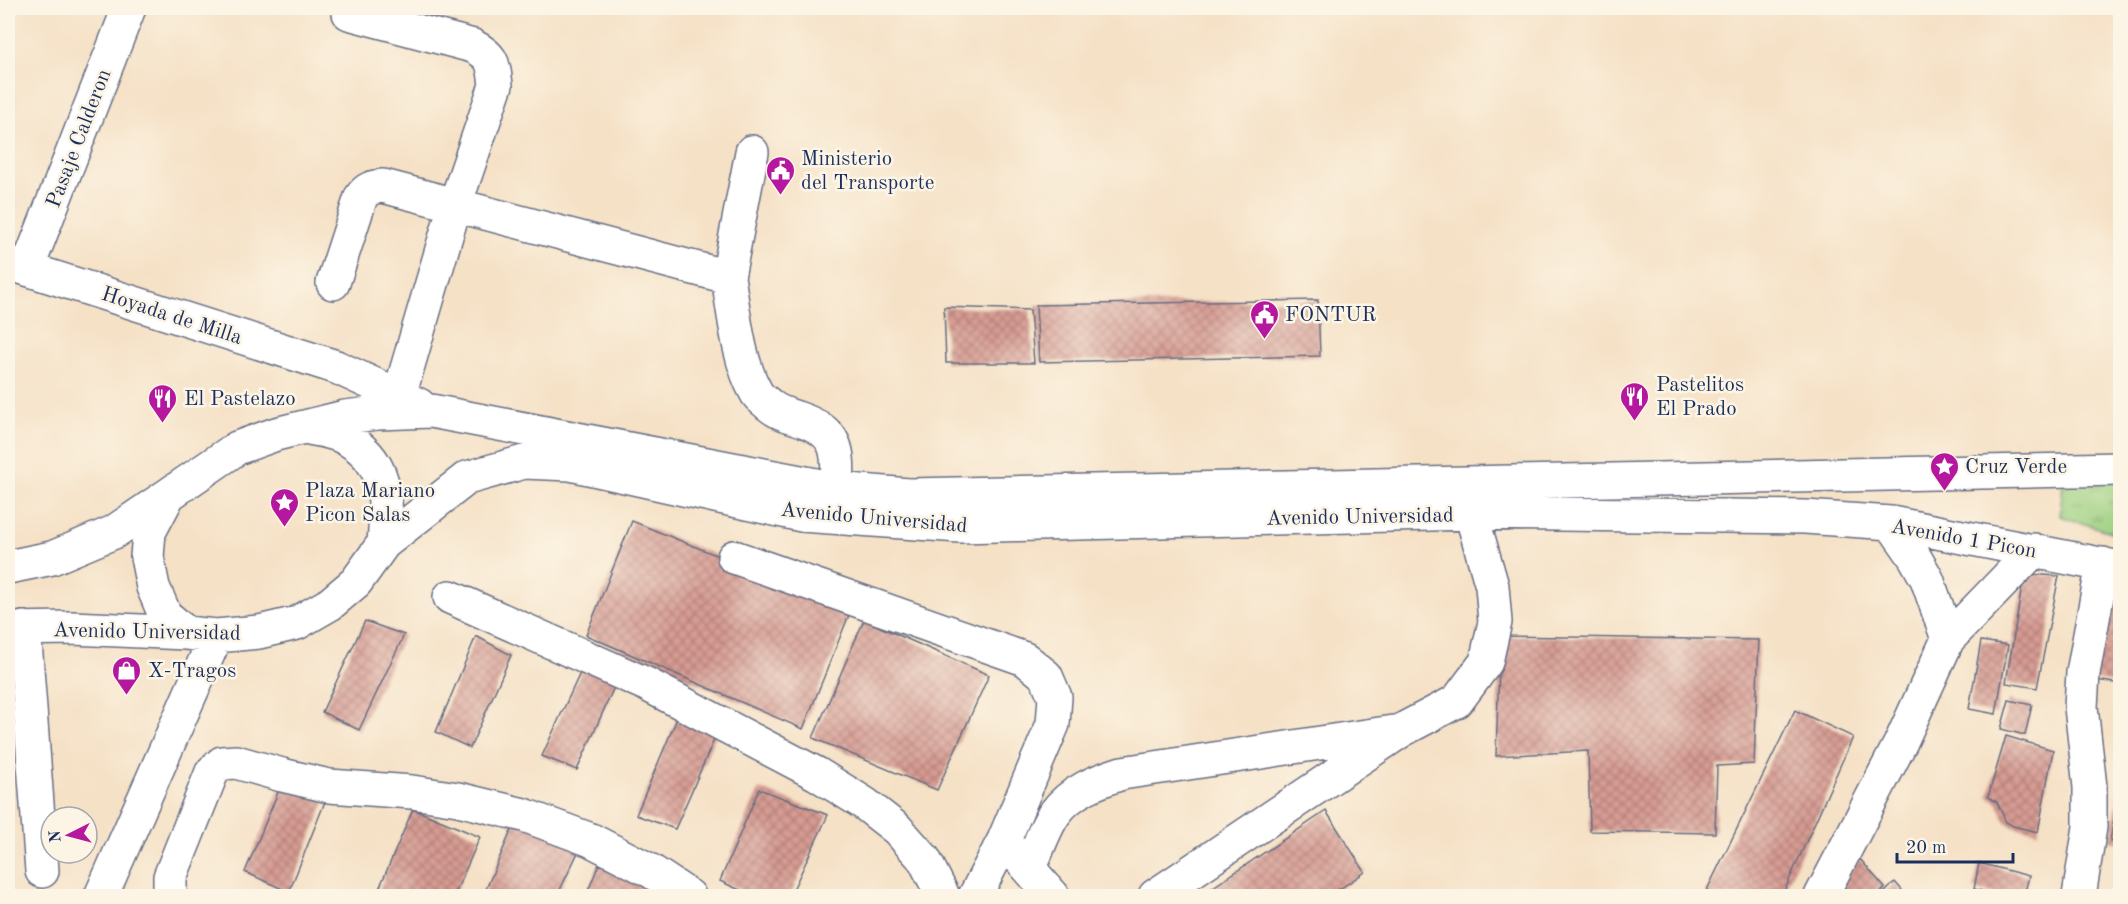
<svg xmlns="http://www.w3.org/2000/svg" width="2128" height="904" font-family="'Old Standard TT',serif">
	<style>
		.park { fill: url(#park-tufts); stroke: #5c8070; stroke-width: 1.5 }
		.building { fill: url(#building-cross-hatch) }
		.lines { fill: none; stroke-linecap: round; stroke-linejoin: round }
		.minor-casing { stroke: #676d82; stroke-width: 36 }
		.minor { stroke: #fff; stroke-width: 33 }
		.labels { text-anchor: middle; stroke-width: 5; stroke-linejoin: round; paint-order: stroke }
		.street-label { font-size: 21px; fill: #1b2f5e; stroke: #fcf5e5 }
		.poi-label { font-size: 21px; fill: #1b2f5e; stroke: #fcf5e5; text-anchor: start }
	</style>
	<defs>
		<pattern id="park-tufts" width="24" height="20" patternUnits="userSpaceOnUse" patternTransform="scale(1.5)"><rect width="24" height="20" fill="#9dd081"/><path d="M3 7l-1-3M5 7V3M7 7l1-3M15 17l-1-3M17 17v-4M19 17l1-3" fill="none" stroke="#7fa96d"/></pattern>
		<pattern id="building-cross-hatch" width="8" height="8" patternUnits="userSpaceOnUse" patternTransform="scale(1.5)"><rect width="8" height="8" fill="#d79b92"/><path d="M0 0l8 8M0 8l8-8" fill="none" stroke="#ae7f7a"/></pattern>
	</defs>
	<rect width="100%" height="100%" fill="#fcf5e5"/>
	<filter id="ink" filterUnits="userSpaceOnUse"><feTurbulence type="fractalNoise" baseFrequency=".0167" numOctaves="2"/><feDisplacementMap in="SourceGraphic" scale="12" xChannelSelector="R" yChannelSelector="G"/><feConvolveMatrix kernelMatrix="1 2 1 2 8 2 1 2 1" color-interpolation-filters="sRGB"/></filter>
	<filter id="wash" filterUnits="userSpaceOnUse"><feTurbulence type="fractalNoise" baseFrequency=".008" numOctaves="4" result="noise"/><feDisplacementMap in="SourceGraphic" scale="24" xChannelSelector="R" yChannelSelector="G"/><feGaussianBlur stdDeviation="1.35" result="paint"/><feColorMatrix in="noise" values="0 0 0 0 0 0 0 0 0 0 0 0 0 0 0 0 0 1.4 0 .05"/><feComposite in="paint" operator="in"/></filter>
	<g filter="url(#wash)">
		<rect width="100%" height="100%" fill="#f5e1c6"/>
		<path class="park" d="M2064 470H2120V535L2060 516Z"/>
		<g id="blocks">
			<path class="building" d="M1318 300 1320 356 1039 362 1036 305Z
				M944 307 1030 310 1034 363H946Z
				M632 521 851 610 803 729 586 635Z
				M2024 574 2059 576 2037 688 2006 683Z
				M2110 586 2120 588V684L2091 679Z
				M864 620 989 675 937 790 813 738Z
				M365 621 404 635 359 730 322 712Z
				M476 636 511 655 470 748 436 732Z
				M1500 636 1759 640 1754 764 1717 766 1715 833 1590 831 1588 751 1496 756Z
				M1981 641 2008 645 1996 714 1969 709Z
				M585 662 618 678 577 770 542 756Z
				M2009 700 2032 705 2025 735 2001 729Z
				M1795 710 1853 737 1782 896H1704Z
				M678 716 717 733 675 829 636 815Z
				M2006 736 2053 750 2038 832 2013 826 2006 822 1997 802 1988 797Z
				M8 739H10L11 874 8 878Z
				M281 785 326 799 289 892 245 872Z
				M759 789 828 815 790 896H753L720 881Z
				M2119 792H2120V843L2110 841Z
				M413 809 480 837 454 896H376Z
				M1326 811 1365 872 1329 896H1200Z
				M518 815 582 844 557 896H483Z
				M1860 859 1885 888 1878 896H1853L1841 884Z
				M1979 863 2029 876 2024 896H2002L1974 889Z
				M599 864 668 893 667 896H586Z
				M1895 882 1907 896H1881Z"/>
		</g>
	</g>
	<g filter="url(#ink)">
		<use href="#blocks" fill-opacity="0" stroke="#676d82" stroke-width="1.5"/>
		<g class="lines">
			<defs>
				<path id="minor" d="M349 13 473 46C494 57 493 63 496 85L455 205 399 396
					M8 263 336 367 419 405
					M27 269 129 8
					M728 277 752 152
					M333 283 361 197C367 188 373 187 383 186L728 277C734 312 738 361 756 392 758 397 765 401 769 405 777 412 787 415 797 418 839 432 839 449 837 489
					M305 427C317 430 330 431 341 436 388 458 388 499 384 543
					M168 496 149 532 147 557 153 587 165 615 186 633
					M1891 523 1914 556 1927 579 1948 639
					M734 557 1025 659 1046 676 1055 697 1053 724 1004 840 975 896
					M8 567 52 558 114 532 237 448 276 434 345 417 378 413 431 411 837 489 909 495 2120 469
					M450 597 646 684 817 774 865 804 897 829 924 859 943 896
					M24 628 42 871
					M8 629 72 628 186 633 216 636 259 632 297 623 330 604 356 582 384 543 467 478 524 462 570 464 801 515 960 526 1471 513 1805 517 1891 523 2120 568
					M1015 853 1053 896
					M1029 869C1037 852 1044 828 1055 813 1071 791 1097 781 1122 773L1393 732
					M101 896 216 636
					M170 896V877L212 772 222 763 236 762 282 775 329 786 412 792 458 799 524 815 591 840 651 871 689 896
					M1155 896 1402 730 1457 701 1486 662 1495 622 1492 586 1471 513
					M1821 896 1900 744 1948 639 2034 550
					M2079 896 2090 827V787L2081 707 2083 673 2103 564"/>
			</defs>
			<use href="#minor" class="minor-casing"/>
			<use href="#minor" class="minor"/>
		</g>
	</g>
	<defs>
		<symbol id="civic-pin" viewBox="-11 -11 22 30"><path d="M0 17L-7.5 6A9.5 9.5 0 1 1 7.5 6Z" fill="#b5179e" stroke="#fcf5e5"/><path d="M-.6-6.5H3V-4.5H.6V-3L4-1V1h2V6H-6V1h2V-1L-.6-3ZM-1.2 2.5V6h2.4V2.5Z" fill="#fff"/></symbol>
		<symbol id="restaurant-pin" viewBox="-11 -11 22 30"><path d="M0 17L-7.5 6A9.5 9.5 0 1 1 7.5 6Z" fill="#b5179e" stroke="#fcf5e5"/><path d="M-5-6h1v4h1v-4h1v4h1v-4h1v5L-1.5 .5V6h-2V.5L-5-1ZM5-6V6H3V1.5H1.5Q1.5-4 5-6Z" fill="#fff"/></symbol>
		<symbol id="sight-pin" viewBox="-11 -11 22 30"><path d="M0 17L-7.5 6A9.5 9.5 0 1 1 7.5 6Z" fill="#b5179e" stroke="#fcf5e5"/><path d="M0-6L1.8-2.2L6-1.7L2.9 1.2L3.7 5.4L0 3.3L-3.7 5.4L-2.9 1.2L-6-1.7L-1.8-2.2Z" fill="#fff"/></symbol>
		<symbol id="shop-pin" viewBox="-11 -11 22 30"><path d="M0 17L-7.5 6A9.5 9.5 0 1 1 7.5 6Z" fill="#b5179e" stroke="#fcf5e5"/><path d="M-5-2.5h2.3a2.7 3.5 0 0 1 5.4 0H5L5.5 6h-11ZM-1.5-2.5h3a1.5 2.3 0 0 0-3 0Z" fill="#fff"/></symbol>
	</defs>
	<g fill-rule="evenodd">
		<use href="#civic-pin" x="764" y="154" width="33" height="45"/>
		<use href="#civic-pin" x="1248" y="298" width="33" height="45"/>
		<use href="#restaurant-pin" x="1618" y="380" width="33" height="45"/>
		<use href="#restaurant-pin" x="146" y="382" width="33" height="45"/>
		<use href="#sight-pin" x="1928" y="450" width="33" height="45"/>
		<use href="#sight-pin" x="268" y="486" width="33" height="45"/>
		<use href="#shop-pin" x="110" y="654" width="33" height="45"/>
	</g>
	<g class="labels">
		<g class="street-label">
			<text transform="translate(78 138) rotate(-69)" y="7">Pasaje Calderon</text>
			<text transform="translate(172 315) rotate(18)" y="7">Hoyada de Milla</text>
			<text transform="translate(1360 516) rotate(-1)" y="7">Avenido Universidad</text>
			<text transform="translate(874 517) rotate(5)" y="7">Avenido Universidad</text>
			<text transform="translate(1964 538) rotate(10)" y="7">Avenido 1 Picon</text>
			<text transform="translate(147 631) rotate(1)" y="7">Avenido Universidad</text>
		</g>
		<g class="poi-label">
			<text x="801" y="165">Ministerio<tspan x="801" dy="24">del Transporte</tspan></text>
			<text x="1285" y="321">FONTUR</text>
			<text x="1656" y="391">Pastelitos<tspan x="1656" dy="24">El Prado</tspan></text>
			<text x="184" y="405">El Pastelazo</text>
			<text x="1965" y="473">Cruz Verde</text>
			<text x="305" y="497">Plaza Mariano<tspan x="305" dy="24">Picon Salas</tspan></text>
			<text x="148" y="677">X-Tragos</text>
		</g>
	</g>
	<rect width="2128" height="904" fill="none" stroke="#fcf5e5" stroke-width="30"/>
	<g transform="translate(69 835) rotate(264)"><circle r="28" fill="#fcf5e5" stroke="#a2a6af" stroke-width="1.5"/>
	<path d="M0-4.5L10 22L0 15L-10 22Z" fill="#b5179e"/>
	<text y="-9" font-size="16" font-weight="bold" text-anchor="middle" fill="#1b2f5e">N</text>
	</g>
	<path d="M1897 853v9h116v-9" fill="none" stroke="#1b2f5e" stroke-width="3"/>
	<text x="1906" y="853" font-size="18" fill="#1b2f5e" stroke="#fcf5e5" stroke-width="4.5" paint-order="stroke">20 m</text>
</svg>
